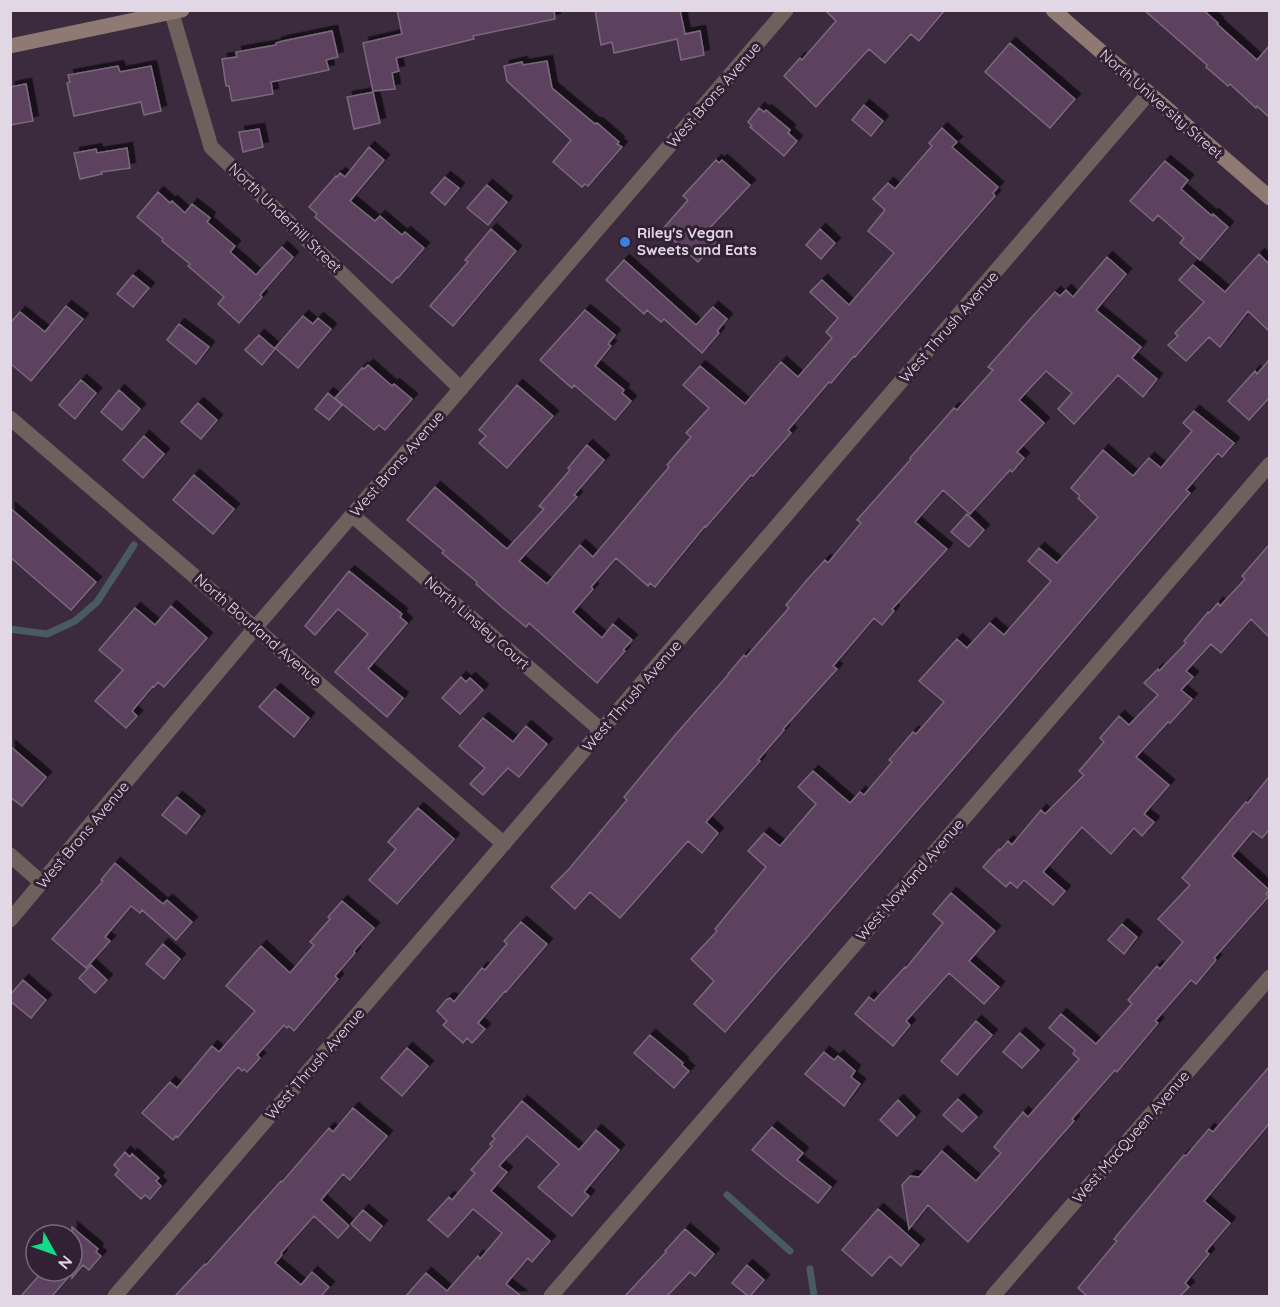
<svg xmlns="http://www.w3.org/2000/svg" width="1280" height="1307" font-family="Quicksand,sans-serif">
	<style>
		.lines { fill: none; stroke-linecap: round; stroke-linejoin: round }
		.stream { stroke: #495a62; stroke-width: 7 }
		.building { fill: #5b425f; stroke: #7b687e; stroke-width: 1.5; filter: url(#shadow) }
		.street { stroke: #6e605c; stroke-width: 15 }
		.secondary { stroke: #8f7a73; stroke-width: 15 }
		.shop-dot { fill: #3f7fe0; stroke: #322134; stroke-width: 2 }
		.labels { text-anchor: middle; stroke-width: 6; stroke-linejoin: round; paint-order: stroke }
		.street-label { font-size: 15px; fill: #e2d7e4; stroke: #322134 }
		.poi-label { font-size: 15px; font-weight: bold; fill: #e2d7e4; stroke: #322134; text-anchor: start }
	</style>
	<defs>
		<filter id="shadow"><feDropShadow dx="5.5" dy="-5.5" stdDeviation="0" flood-color="#0009"/></filter>
	</defs>
	<rect width="100%" height="100%" fill="#3c2b3f"/>
	<g class="lines">
		<path class="stream" d="M10 629 47 634 75 621 97 602 134 545
			M727 1195 790 1251
			M810 1269 814 1296"/>
	</g>
	<path class="building" d="M397 10H554L555 19 473 36 474 39 396 58 399 71 392 73 395 89 373 91 363 43 402 34Z
		M595 10H680L685 34 700 31 704 55 681 60 677 39 614 53 612 42 601 45Z
		M825 10H945L919 41 911 34 885 63 869 49 816 107 784 76 800 58 802 60 836 21Z
		M1144 10H1203L1218 23 1217 24 1257 60 1269 46V117L1257 106 1256 108 1230 84 1228 86 1206 67 1207 65Z
		M332 31 338 57 326 60 329 70 271 82 273 94 232 101 229 86H226L222 59 237 57 236 52 276 45V43L283 41Z
		M1010 43 1075 99 1050 128 985 72Z
		M547 61 552 88 595 124 597 123 619 142 617 144 622 147 588 186 585 184 582 187 553 162 571 140 507 81 504 66 522 62 523 65Z
		M118 66 120 72 151 66 161 111 144 115 141 102 74 116 67 83 70 82 68 75Z
		M26 84 33 121 10 125V87Z
		M373 92 380 123 354 129 347 97Z
		M864 105 883 121 871 136 852 120Z
		M759 108 764 112 766 110 790 130 788 133 797 141 784 156 750 127 752 126 748 122Z
		M942 128 957 142 952 147 998 187 993 193 995 196 855 357 854 356 831 383 829 382 788 430 791 433 753 476 751 475 706 527 705 526 655 587 650 583 648 586 616 558 591 587 593 589 573 612 602 638 613 624 632 640 623 650 625 651 597 683 529 623 526 627 503 608 476 584 477 582 442 553 444 551 407 520 435 487 507 549 544 509 539 506 570 470 568 468 587 445 604 460 574 495 577 497 519 561 547 584 580 545 593 557 669 467 667 465 691 437 686 433 709 408 683 385 700 366 745 404 781 362 798 377 832 338 826 332 838 318 810 292 822 280 849 305 894 253 868 231 885 210 873 199 888 183 895 189 932 146 929 143Z
		M259 129 263 147 243 152 239 132Z
		M369 147 384 160 350 201 375 221 380 216 402 235 405 232 424 248 398 278 397 277 392 283 315 217 317 214 309 207 336 176 337 177 340 173 345 177Z
		M127 148 130 168 101 172 102 174 80 179 74 153 96 149 97 153Z
		M716 160 719 163 722 160 750 185 705 233 716 242 698 262 662 230 688 200 683 196Z
		M1165 161 1188 180 1181 189 1212 216 1213 214 1228 227 1200 260 1180 243 1184 238 1158 215 1153 221 1130 201Z
		M445 177 459 188 445 205 431 193Z
		M487 185 507 202 488 225 467 208Z
		M158 192 170 203 172 201 185 213 192 204 210 218 207 222 235 246 230 252 256 275 282 247 293 257 260 295 262 297 239 323 218 304 224 297 188 266 190 264 162 241 163 239 137 217Z
		M491 229 516 251 453 326 430 306 468 262 465 260Z
		M820 229 835 243 821 259 806 245Z
		M1259 254 1269 264V331L1248 311 1220 347 1209 337 1186 361 1168 345 1178 336 1175 333 1204 302 1179 280 1193 265 1225 292Z
		M1107 257 1126 274 1096 310 1141 347 1132 358 1157 379 1143 397 1118 375 1074 424 1058 409 1072 393 1046 371 1019 400 1044 423 1017 452 1024 458 1012 472 1010 470 970 514 943 490 915 522 947 549 892 609 894 611 882 625 874 618 833 666 837 669 783 729 784 730 758 760 760 761 706 822 718 833 702 853 688 841 620 918 590 892 575 909 551 887 569 869 627 800 624 797 676 734 728 675V674L744 655 746 657 789 608 786 605 806 581 825 560 828 563 861 523 857 520 911 459 910 458 954 408 957 410 993 370 988 367 1031 318 1055 292 1060 296 1066 290 1073 297Z
		M624 260 696 325 713 307 727 319 717 331 719 333 702 353 664 319 661 322 647 310 644 314 606 280Z
		M133 275 149 288 133 307 117 294Z
		M66 306 83 319 31 381 10 363V323L20 312 45 332Z
		M585 310 615 335 608 344 611 346 595 366 624 390 622 393 631 401 615 420 574 385 572 388 540 360Z
		M303 316 313 324 318 318 331 329 298 368 275 348Z
		M179 324 209 347 196 364 167 340Z
		M259 335 275 349 262 365 245 350Z
		M1269 360V398L1249 420 1228 401 1255 371 1257 374Z
		M368 365 392 386 394 384 412 399 385 430 379 425 374 430 335 398 362 368 364 369Z
		M81 380 96 393 75 419 59 405Z
		M517 385 553 416 507 468 479 443 486 436 479 430Z
		M119 390 140 409 122 430 101 412Z
		M328 393 342 405 329 420 315 409Z
		M198 403 217 420 201 439 181 422Z
		M1194 411 1234 443 1222 457 1218 453 1186 490 1190 493 1015 698 725 1032 694 1004 714 981 691 959 717 931 715 929 766 867 748 851 764 833 780 846 816 804 798 787 813 771 850 803 860 792 864 795 892 762 889 760 913 732 916 734 944 702 919 681 957 639 967 648 990 623 1004 635 1051 581 1028 561 1039 548 1057 563 1098 517 1078 498 1080 496 1071 488 1103 450 1133 476 1149 458 1161 468 1192 431 1183 423Z
		M144 436 164 454 143 478 123 460Z
		M194 475 234 509 213 534 173 500Z
		M10 508 96 582 71 610 10 557Z
		M967 514 984 530 969 547 951 532Z
		M1269 545V637L1251 619 1221 653 1211 644 1186 671 1193 677 1181 690 1192 699 1170 723 1168 722 1136 757 1169 785 1144 814 1154 822 1142 836 1134 828 1111 854 1082 827 1043 872 1065 891 1053 905 1024 880 1017 888 1010 882 1006 887 983 867 999 849 1000 850 1008 841 1012 845 1041 810 1045 814 1084 775 1079 771 1104 742 1100 738 1119 716 1129 725 1158 695 1144 683 1158 669 1159 671 1186 643 1184 641 1208 612 1209 613 1218 603 1220 606 1245 579 1242 576Z
		M349 571 402 614 400 617 407 623 368 669 403 698 387 717 335 672 368 634 338 609 315 635 305 626Z
		M171 606 207 638 164 687 158 682 154 687 153 686 132 711 137 716 126 728 95 701 123 670 99 650 135 608 155 625Z
		M461 677 466 682 470 678 483 690 460 714 442 698Z
		M275 689 309 718 294 737 259 707Z
		M483 718 513 742 526 726 547 744 519 777 508 768 483 795 470 784 485 768 459 746Z
		M10 746 46 777 22 806 10 797Z
		M1269 777V830L1262 838 1253 831 1232 856 1269 890 1266 894 1269 896 1214 958 1216 960 1196 984 1191 980 1155 1021 1158 1023 1117 1072 1115 1070 1072 1119 1074 1121 1058 1139 968 1242 928 1205 909 1229 902 1185 910 1176 919 1177 942 1151 976 1181 1001 1153 994 1147 1023 1112 1028 1117 1079 1059 1073 1054 1075 1050 1049 1028 1061 1014 1096 1044 1132 1004 1128 1000 1157 966 1160 969 1183 942 1158 919 1190 885 1182 878 1246 802 1248 803Z
		M177 797 200 816 186 834 162 815Z
		M418 808 454 839 397 904 369 880 396 849 388 842Z
		M115 863 163 904 167 900 192 922 176 940 142 910 140 913 131 906 105 937 110 941 86 968 52 939 103 881 101 880Z
		M951 893 995 931 969 961 999 987 984 1004 949 973 906 1021 910 1025 893 1046 855 1014 869 997 874 1001 905 967 906 968 943 923 933 914Z
		M342 901 374 928 354 951 355 953 335 976 338 979 294 1031 289 1026 287 1028 284 1025 257 1055 260 1058 247 1072 244 1069 242 1071 238 1067 178 1137 176 1136 173 1140 142 1113 170 1082 177 1088 212 1046 219 1052 255 1011 226 986 261 946 290 973 314 945 310 942 330 919 328 917Z
		M521 922 547 944 506 992 505 991 478 1023 485 1029 472 1043 467 1038 463 1043 443 1025 447 1021 437 1011 447 999H448L450 998 454 1002 482 968 485 970 507 944 504 941Z
		M1122 924 1137 937 1124 954 1108 940Z
		M163 944 180 959 164 979 146 964Z
		M91 965 107 980 95 993 79 978Z
		M23 980 46 1000 31 1018 10 1001V995Z
		M976 1021 992 1035 957 1075 941 1061Z
		M1020 1033 1039 1050 1022 1068 1003 1052Z
		M650 1035 683 1063 682 1065 689 1071 674 1088 634 1053Z
		M407 1048 428 1066 402 1096 381 1078Z
		M824 1052 834 1060 838 1056 855 1071 851 1077 860 1084 844 1106 805 1074Z
		M1269 1067V1124L1204 1201 1230 1223 1206 1251 1209 1254 1185 1283 1189 1287 1180 1296H1087L1078 1288 1117 1241 1114 1239 1184 1155 1186 1156 1209 1129 1213 1132Z
		M958 1099 977 1117 962 1132 943 1115Z
		M898 1100 915 1117 897 1136 880 1120Z
		M522 1101 579 1150 596 1130 619 1150 584 1192 589 1196 572 1216 538 1187 559 1164 527 1136 499 1166 507 1172 491 1191 550 1241 532 1262 528 1258 506 1284 521 1296H406L426 1273 447 1291 478 1256 480 1259 502 1233 473 1209 448 1237 428 1220 449 1197 452 1200 475 1173 471 1170 492 1146 490 1144 495 1139 492 1136Z
		M353 1108 387 1136 350 1180 343 1174 321 1200 349 1226 338 1238 314 1216 281 1253 282 1255 275 1263 301 1285 312 1272 329 1287 321 1296H175L205 1264 206 1265 281 1181 282 1182 329 1128 333 1132Z
		M772 1127 803 1153 797 1160 831 1187 818 1203 783 1176 752 1150Z
		M125 1152 130 1157 132 1154 159 1178 156 1181 161 1186 150 1199 145 1195 141 1199 115 1175 119 1170 114 1165Z
		M878 1209 919 1245 901 1266 890 1256 872 1276 842 1250Z
		M363 1210 382 1226 370 1241 351 1224Z
		M72 1227 98 1249 96 1252 101 1256 89 1270 83 1265 72 1278V1273L52 1296H21L43 1271H72Z
		M685 1229 714 1254 695 1276 690 1272 667 1296H625L666 1252 665 1251Z
		M747 1265 764 1280 750 1296H748L732 1283Z"/>
	<g class="lines">
		<path class="street" d="M171 10 211 147 461 389
			M10 418 255 628 504 844
			M352 515 602 731
			M10 855 42 883
			M10 920 255 628 786 10
			M115 1296 1148 94
			M551 1296 1270 464
			M993 1296 1270 977"/>
		<path class="secondary" d="M1053 10 1270 198
			M10 46 182 10"/>
	</g>
	<circle class="shop-dot" cx="625" cy="242" r="6"/>
	<g class="labels">
		<g class="street-label">
			<text transform="translate(714 95) rotate(-49)" y="5">West Brons Avenue</text>
			<text transform="translate(1161 104) rotate(41)" y="5">North University Street</text>
			<text transform="translate(285 218) rotate(44)" y="5">North Underhill Street</text>
			<text transform="translate(949 327) rotate(-49)" y="5">West Thrush Avenue</text>
			<text transform="translate(397 464) rotate(-49)" y="5">West Brons Avenue</text>
			<text transform="translate(477 623) rotate(41)" y="5">North Linsley Court</text>
			<text transform="translate(258 630) rotate(41)" y="5">North Bourland Avenue</text>
			<text transform="translate(632 696) rotate(-49)" y="5">West Thrush Avenue</text>
			<text transform="translate(83 835) rotate(-50)" y="5">West Brons Avenue</text>
			<text transform="translate(910 880) rotate(-49)" y="5">West Nowland Avenue</text>
			<text transform="translate(315 1064) rotate(-49)" y="5">West Thrush Avenue</text>
			<text transform="translate(1131 1137) rotate(-49)" y="5">West MacQueen Avenue</text>
		</g>
		<g class="poi-label">
			<text x="637" y="238">Riley's Vegan<tspan x="637" dy="17">Sweets and Eats</tspan></text>
		</g>
	</g>
	<rect width="1280" height="1307" fill="none" stroke="#e2d7e4" stroke-width="24"/>
	<g transform="translate(54 1253) rotate(130)"><circle r="28" fill="#322134" stroke="#786a7a" stroke-width="1.5"/>
	<path d="M0-4.5L10 22L0 15L-10 22Z" fill="#13d989"/>
	<text y="-9" font-size="16" font-weight="bold" text-anchor="middle" fill="#e2d7e4">N</text>
	</g>
</svg>
